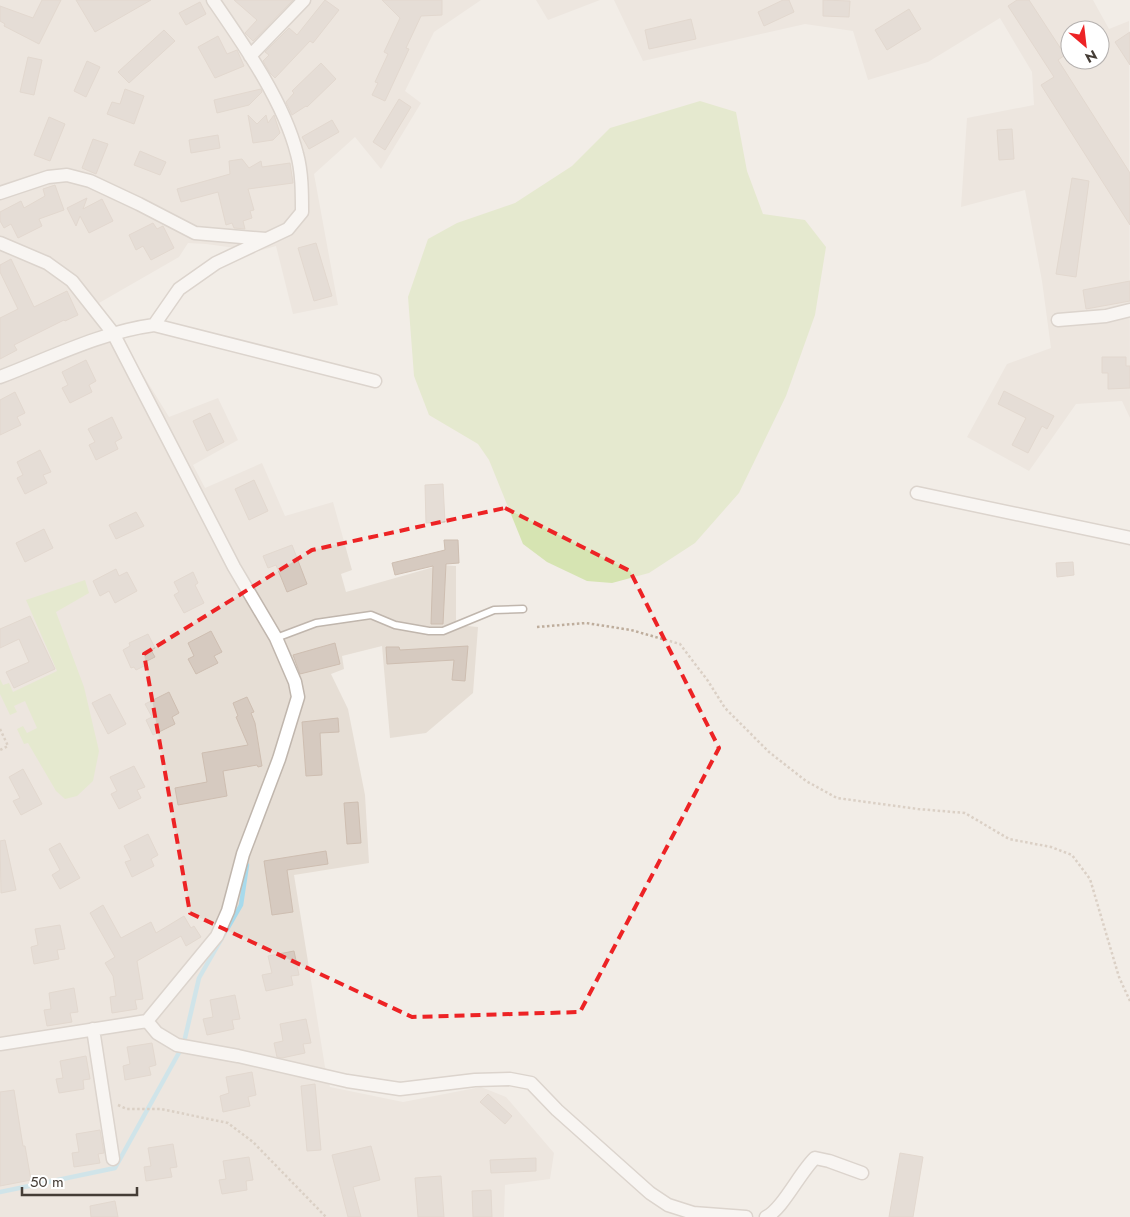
<svg xmlns="http://www.w3.org/2000/svg" width="1130" height="1217" font-family="Jost,sans-serif">
	<style>
		.residential { fill: #e6ded5; fill-rule: evenodd }
		.green { fill: #d6e4b2 }
		.lines { fill: none; stroke-linecap: round; stroke-linejoin: round }
		.stream { stroke: #a7daec; stroke-width: 4.5 }
		.building { fill: #d6cac0; stroke: #cebeb1 }
		.service-casing { stroke: #c0b6ad; stroke-width: 9 }
		.minor-casing { stroke: #c0b6ad; stroke-width: 15 }
		.path { stroke: #bead9c; stroke-width: 2.5; stroke-dasharray: 2.5 2.5; stroke-linecap: butt }
		.service { stroke: #fff; stroke-width: 6 }
		.minor { stroke: #fff; stroke-width: 12 }
		.marked { fill: none; stroke: #ed2325; stroke-width: 4; stroke-dasharray: 10 6; stroke-linejoin: round }
	</style>
	<rect width="100%" height="100%" fill="#f2ede7"/>
	<path class="residential" d="M0 0H481L434 32 405 91 421 103 381 169 355 137 314 174 338 305 293 314 276 246 258 251 206 244 188 243 179 257 99 303 169 417 218 398 238 440 193 465 205 488 262 463 285 516 333 502 352 570 341 574 346 592 441 565 456 566V625L478 627 473 693 426 733 390 738 382 646 342 656 344 669 331 674 348 709 365 795 369 863 294 875 325 1067 330 1087 403 1102 481 1087 506 1097 554 1153 550 1179 505 1185 504 1217H0Z
		M536 0H600L548 20Z
		M614 0H1093L1109 29 1129 21 1130 418 1122 401 1076 404 1029 471 967 437 1007 364 1051 348 1042 281 1025 190 961 207 967 118 1034 105 1032 72 1000 18 928 62 868 80 853 31 805 24 643 61ZM1070 30H1100V60H1070Z"/>
	<path class="green" d="M700 101 736 112 747 171 763 214 805 220 826 247 815 315 786 396 739 493 695 543 649 573 612 583 587 581 547 562 523 544 489 460 478 444 429 415 414 376 408 297 428 239 457 223 515 203 572 166 610 128Z
		M85 580 89 593 56 612 84 687 99 751 93 781 77 796 65 799 56 791 28 743 24 744 17 729 23 726 27 733 37 728 25 701 14 706 17 712 10 715 0 694V679L3 685 9 683 13 692 57 671 26 600Z"/>
	<g class="lines">
		<path class="stream" d="M185 1038 199 978 241 905 247 865
			M0 1192 115 1168 181 1049"/>
	</g>
	<path class="building" d="M42 0H61L39 44 4 26 5 24 0 21V6L33 18Z
		M76 0H151L95 32Z
		M234 0H293L253 41 245 33 257 20Z
		M325 0 339 10 313 43 310 41 275 78 270 73 263 61 269 55 265 52 289 28 297 35Z
		M382 0H442V15L421 16 406 48 409 49 385 101 372 95 378 83 375 82 388 54 384 52 400 18Z
		M783 0H789L794 12 764 26 758 12Z
		M823 0 850 1 849 17 823 16Z
		M1017 0H1029L1065 55 1058 60 1130 173V225L1041 85 1054 77 1008 6Z
		M200 2 206 14 186 25 179 13Z
		M909 9 921 29 887 50 875 30Z
		M691 19 696 39 649 49 645 30Z
		M164 30 175 41 129 83 118 72Z
		M1130 32V65L1115 42Z
		M218 36 227 54 237 50 244 66 215 78 198 47Z
		M28 57 42 60 34 95 20 92Z
		M87 61 100 67 86 97 74 91Z
		M321 63 336 79 307 107 306 106 292 115 286 102 294 93 292 91Z
		M125 89 144 96 134 124 107 114 112 102 120 104Z
		M261 89 262 92 249 105 217 113 214 100Z
		M399 99 411 107 385 150 373 142Z
		M248 115 257 124 266 115 268 123 274 115 280 133 273 140 253 143Z
		M49 117 65 124 50 161 34 155Z
		M332 120 339 132 309 149 302 137Z
		M1012 129 1014 159 999 160 997 130Z
		M218 135 220 148 191 153 189 140Z
		M93 139 108 144 96 174 82 168Z
		M140 151 166 162 160 175 134 165Z
		M242 159 249 168 261 161 262 167 290 163 293 183 248 189 254 210 250 211 252 218 243 221 245 229 234 228 232 223 226 225 218 192 181 202 177 189 230 174 229 161Z
		M1072 178 1089 181 1076 277 1056 274Z
		M55 185 64 210 39 219 42 226 18 238 11 224 4 228 0 221V212L21 201 24 208 45 196 43 189Z
		M87 198 83 209 102 199 113 221 89 233 80 216 76 226 67 208Z
		M153 223 157 229 163 226 174 248 151 260 143 246 136 250 129 235Z
		M316 243 332 296 314 301 298 248Z
		M11 259 34 307 67 291 78 315 65 321 64 320 14 345 17 350 0 359V318L18 309 0 272V265Z
		M1130 281V301L1086 309 1083 290Z
		M1102 357H1126V366H1130V388L1108 389V373H1102Z
		M86 360 96 381 89 385 92 392 70 403 62 388 68 385 62 372Z
		M1004 391 1054 416 1047 429 1042 426 1028 453 1012 445 1026 418 998 404Z
		M15 392 25 413 17 417 21 425 0 435V400Z
		M210 413 224 442 207 451 193 421Z
		M112 417 122 438 115 442 118 449 96 460 89 445 95 442 88 429Z
		M40 450 51 472 43 475 47 483 25 494 17 478 23 475 17 462Z
		M254 480 268 511 249 520 235 489Z
		M443 484 445 522 426 523 425 485Z
		M136 512 144 526 116 539 109 525Z
		M44 529 53 548 25 562 16 543Z
		M444 540H458L459 563 446 564 443 624H431L433 566 395 575 392 563 445 550Z
		M292 545 307 584 287 592 276 565 268 568 263 556Z
		M1073 562 1074 575 1057 577 1056 563Z
		M116 569 119 576 127 572 137 591 115 603 109 591 100 596 93 581Z
		M193 572 198 583 195 585 204 603 184 613 174 595 179 592 174 582Z
		M30 616 55 669 14 688 6 672 29 662 19 639 0 648V629Z
		M211 631 222 652 214 656 218 663 196 674 188 659 194 656 188 643Z
		M148 634 155 648 151 650 155 657 145 662 146 665 136 670 134 667 131 668 123 650 130 646 129 643Z
		M335 643 340 664 300 674 293 655Z
		M468 646 465 681 452 680 454 660 387 664 386 647H399L400 650Z
		M169 692 179 713 172 717 175 724 153 735 146 720 152 717 145 704Z
		M110 694 126 724 108 734 92 703Z
		M247 697 254 712 251 713 255 723 262 766 258 767 257 765 223 771 227 796 178 805 175 788 207 782 202 753 248 745 236 717 238 716 233 703Z
		M338 718 339 732 320 733 322 775 306 776 302 722Z
		M134 766 145 787 137 790 141 798 119 809 111 794 117 791 110 777Z
		M23 769 42 804 21 815 13 801 20 798 9 777Z
		M358 802 361 843 347 844 344 803Z
		M148 834 158 855 151 859 154 866 132 877 125 862 131 860 124 846Z
		M5 840 16 890 1 893 0 841Z
		M60 843 80 878 60 889 52 875 60 870 49 849Z
		M326 851 328 864 287 870 293 912 272 915 264 861Z
		M103 905 121 938 151 922 156 933 184 916 191 928 194 926 201 937 186 946 181 936 137 961 143 999 135 1000 137 1009 112 1013 110 997 116 996 113 976 105 963 115 957 90 913Z
		M60 925 65 949 57 950 59 959 34 964 31 947 38 945 35 929Z
		M294 951 299 975 291 976 293 985 266 991 262 975 272 973 268 956Z
		M74 988 78 1012 70 1013 72 1022 47 1026 44 1010 51 1009 49 993Z
		M235 995 240 1019 232 1020 234 1029 207 1035 203 1019 213 1017 210 1000Z
		M306 1019 311 1043 303 1044 305 1053 282 1058 277 1057 274 1043 283 1041 280 1024Z
		M152 1043 156 1065 149 1067 151 1075 125 1080 123 1066 130 1064 127 1047Z
		M86 1056 90 1079 83 1080 84 1089 59 1093 56 1079 63 1078 60 1061Z
		M252 1072 256 1095 248 1097 250 1106 223 1112 220 1096 229 1093 226 1077Z
		M315 1084 321 1150 307 1151 301 1086Z
		M14 1090 23 1146H25L31 1180 0 1186V1092Z
		M488 1094 512 1116 505 1124 480 1102Z
		M100 1130 104 1153 98 1154 100 1163 74 1167 72 1153 79 1152 76 1134Z
		M173 1144 177 1167 170 1168 172 1177 146 1181 144 1167 151 1166 148 1148Z
		M371 1146 380 1180 353 1187 361 1217H348L332 1155Z
		M900 1153 923 1157 913 1217H889Z
		M249 1157 253 1180 246 1181 247 1190 222 1194 219 1180 226 1179 223 1161Z
		M536 1158V1171L491 1173 490 1160Z
		M441 1176 444 1217H418L415 1178Z
		M491 1190 492 1217H473L472 1191Z
		M115 1201 118 1217H91L90 1206Z"/>
	<g class="lines">
		<defs>
			<path id="service" d="M276 638 316 623 371 615 395 625 429 631H443L494 610 523 609"/>
			<path id="minor" d="M250 56 304 0
				M0 193 48 177 67 175 90 181 139 204 195 233 266 239
				M0 243 47 263 72 281 113 333 234 567 276 638 295 682 298 697 279 759 243 854 228 911 217 936 147 1021 157 1033 177 1045 238 1056 347 1081 400 1089 475 1080 510 1079 531 1083 557 1110 650 1193 668 1205 693 1213 746 1217
				M1058 320 1106 316 1130 310
				M154 325 179 289 216 263 288 229 302 212C302 193 302 172 297 154 284 102 244 45 213 0
				M0 377C50 358 101 332 154 325L375 381
				M917 493 1130 538
				M93 1029 113 1159
				M0 1044 147 1021
				M766 1217C782 1210 800 1172 815 1158L829 1161 862 1173"/>
		</defs>
		<use href="#service" class="service-casing"/>
		<use href="#minor" class="minor-casing"/>
		<path class="path" d="M537 627 586 623 631 630 680 644 708 681 725 708 769 752 806 781 837 798 918 809 965 813 1009 839 1051 847 1072 855 1090 879 1119 977 1130 1001
			M0 729 8 746 0 750
			M118 1105 127 1109H161L228 1123 253 1142 326 1217"/>
		<use href="#service" class="service"/>
		<use href="#minor" class="minor"/>
	</g>
	<path d="M0 0H1130V1217H0ZM505 508 630 571 719 748 580 1012 412 1017 190 913 144 654 312 550Z" fill="#f2ede7" fill-opacity=".55" fill-rule="evenodd"/>
	<path class="marked" d="M505 508 630 571 719 748 580 1012 412 1017 190 913 144 654 312 550Z"/>
	<g transform="translate(1085 45) rotate(152)"><circle r="24" fill="#ffffff" stroke="#b5b1af"/>
	<path d="M0-4L9 19L0 12L-9 19Z" fill="#ed2325"/>
	<text y="-8" font-size="14" font-weight="bold" text-anchor="middle" fill="#453d36">N</text>
	</g>
	<path d="M22 1187v8h115v-8" fill="none" stroke="#453d36" stroke-width="2.5"/>
	<text x="30" y="1187" font-size="15" fill="#453d36" stroke="#ffffff" stroke-width="4" paint-order="stroke">50 m</text>
</svg>
